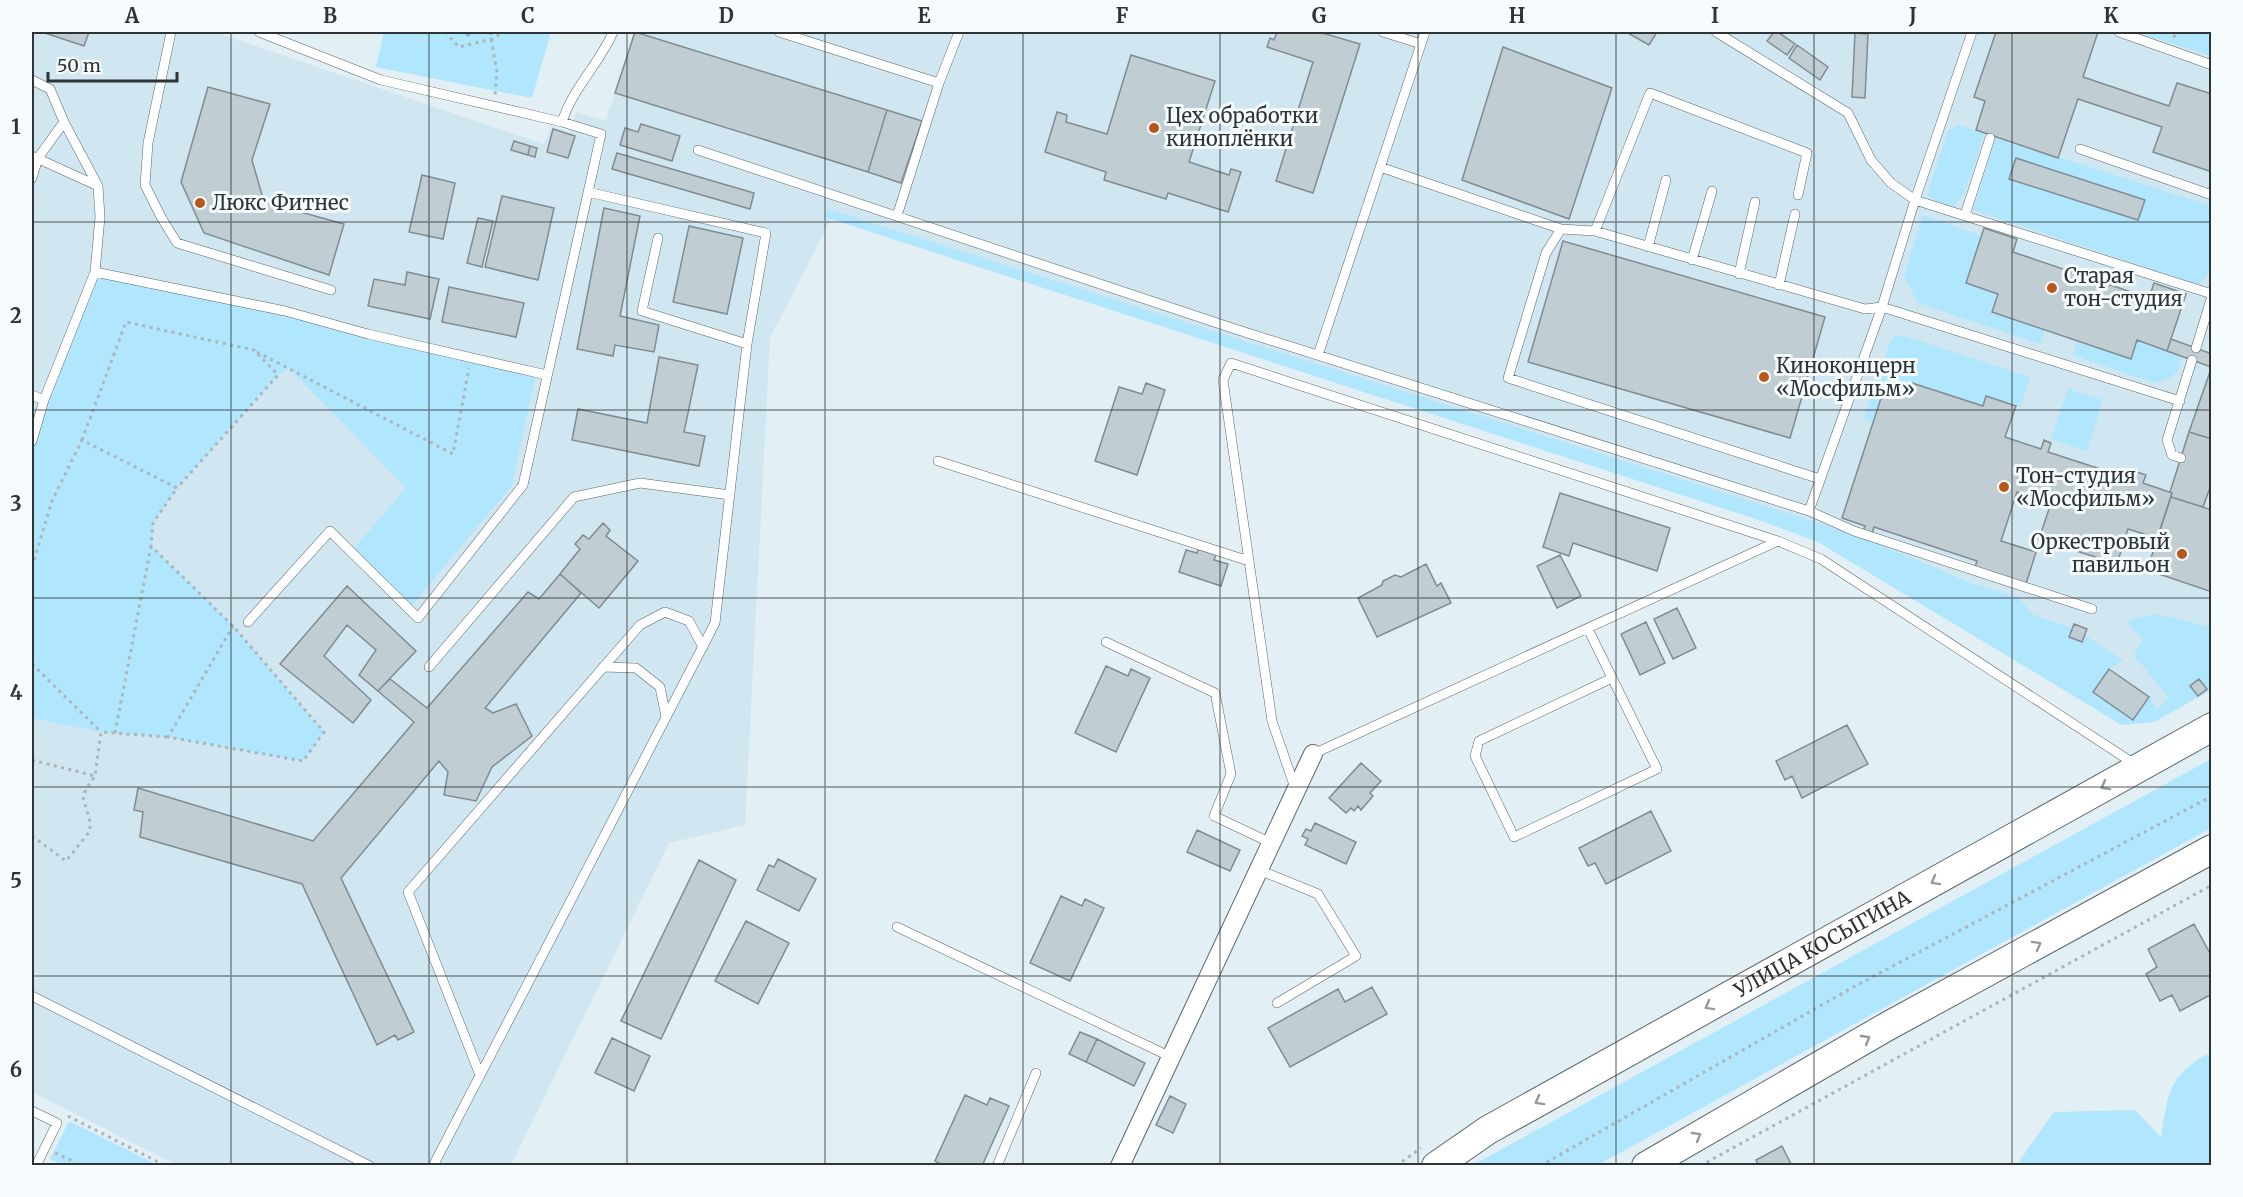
<svg xmlns="http://www.w3.org/2000/svg" width="2243" height="1197" font-family="Merriweather,serif">
	<style>
		.built { fill: #d0e6f0 }
		.green { fill: #b0e6fe }
		.lines { fill: none; stroke-linecap: round; stroke-linejoin: round }
		.stream { stroke: #71b9d6; stroke-width: 5 }
		.building { fill: #c0cdd3; stroke: #808c92; stroke-width: 1.5 }
		.service-casing { stroke: #59656a; stroke-width: 10 }
		.minor-casing { stroke: #59656a; stroke-width: 20 }
		.primary-casing { stroke: #59656a; stroke-width: 30 }
		.path { stroke: #abb6bb; stroke-width: 3; stroke-dasharray: 3 4.5; stroke-linecap: butt }
		.service { stroke: #fff; stroke-width: 9 }
		.minor { stroke: #fff; stroke-width: 18 }
		.primary { stroke: #fff; stroke-width: 28 }
		.oneway { stroke: #96999a }
		.grid { fill: none; stroke: #2e3335; stroke-width: 1.5; stroke-opacity: 0.55 }
		.poi-dot { fill: #b9561c; stroke: #f6fbfe; stroke-width: 2 }
		.labels { text-anchor: middle; stroke-width: 6; stroke-linejoin: round; paint-order: stroke }
		.poi-label { font-size: 20px; fill: #2e3335; stroke: #f6fbfe; text-anchor: start }
		.street-label { font-size: 20px; fill: #2e3335; stroke: #f6fbfe }
		.neatline { fill: none; stroke: #2e3335; stroke-width: 2 }
		.grid-label { font-size: 20px; text-anchor: middle; font-weight: bold; fill: #2e3335 }
	</style>
	<rect width="100%" height="100%" fill="#e2f0f6"/>
	<path class="built" d="M32 32H214L544 144 551 126 569 132 576 112 606 121 634 32H2211V690L2154 722 2122 725 1818 542 1759 520 831 219 770 338 745 825 669 843 511 1165H177L32 1092Z"/>
	<path class="green" d="M384 32H551L532 98 376 67Z
		M2136 32H2211V56Z
		M1958 125 1985 133 1965 192 1954 208 1934 200 1927 194 1948 131Z
		M1996 137 2211 206C2211 224 2219 280 2196 284L1973 210Z
		M828 209 1863 537 1970 583 2019 598 2032 614 2078 631 2123 660 2109 669 2093 692 2132 720 2149 697 2157 710 2169 698 2134 655 2143 640 2128 624 2130 619 2156 614 2211 627V690L2154 722 2122 725 1818 542 1759 520 831 219 823 216Z
		M1923 215 1982 236 1966 283 1998 294 1992 312 2045 330 2040 344 1918 303 1904 276Z
		M95 272 285 311 536 372 512 485 409 609 351 552 406 488 289 368 278 375 177 488 153 523 152 547 233 626 324 732 303 761 168 737 101 732 32 718V441Z
		M1895 336H1904L2030 377 2020 407 1987 396 1983 406 1912 383 1908 394 1885 386 1873 424 1867 421 1864 417 1891 340Z
		M2137 340 2181 357 2178 370 2172 377 2154 383 2073 355 2077 341 2131 359Z
		M2068 389 2103 400 2087 451 2051 439Z
		M2211 759V828L1598 1165H1473Z
		M2211 1054V1165H2018L2020 1160 2054 1112 2135 1110 2161 1137C2166 1109 2166 1083 2191 1065 2198 1059 2203 1055 2211 1054Z
		M69 1121 158 1165H62L50 1159Z"/>
	<g class="lines">
		<path class="stream" d="M468 34 469 32"/>
	</g>
	<path class="building" d="M42 32H89L84 46Z
		M635 32 887 110 868 172 615 93Z
		M1277 32H1319L1360 44 1313 193 1276 181 1313 62 1267 47 1270 38 1274 40Z
		M1626 32H1657L1649 45Z
		M1774 32H1778L1795 44 1787 55 1767 41Z
		M1996 32H2098L2083 77 2169 106 2177 83 2212 94V172L2153 152 2162 127 2078 99 2058 158 1976 130 1985 101 1974 97Z
		M1855 33 1868 34 1865 98 1852 97Z
		M1797 45 1828 67 1820 80 1789 58Z
		M1503 47 1612 88 1569 219 1462 180Z
		M1131 55 1215 81 1189 162 1229 175 1231 169 1241 172 1228 212 1168 193 1166 199 1104 180 1106 172 1045 152 1057 112 1067 115 1066 122 1107 134Z
		M208 87 270 104 252 160 264 202 344 224 329 275 204 233 181 182Z
		M887 110 922 121 901 183 868 172Z
		M641 124 680 136 672 161 620 145 625 128 638 132Z
		M553 129 575 136 568 158 547 152Z
		M514 141 530 146 528 155 511 150Z
		M530 146 537 148 535 157 528 155Z
		M617 153 754 193 750 209 612 169Z
		M2016 158 2145 200 2138 220 2009 179Z
		M422 175 455 183 443 239 409 232Z
		M502 196 554 208 538 280 485 267Z
		M604 208 640 216 620 316 659 325 654 352 615 345 613 356 577 349Z
		M478 218 493 221 482 267 467 263Z
		M689 226 743 238 727 314 673 302Z
		M1984 228 2017 239 2013 252 2149 298 2154 283 2186 294 2167 351 2137 340 2131 359 1992 312 1998 294 1966 283Z
		M1563 241 1825 317 1790 438 1528 362Z
		M407 272 439 279 430 319 368 306 374 279 405 285Z
		M449 287 524 303 516 337 442 322Z
		M2171 339 2212 354 2211 367 2167 351Z
		M659 357 698 365 684 432 705 436 699 466 572 440 578 409 647 423Z
		M2212 366V439L2189 432Z
		M1146 383 1165 390 1137 475 1095 461 1119 387 1142 394Z
		M1912 383 1983 406 1986 396 2016 406 2005 437 2041 449 2044 440 2051 443 2048 452 2131 479 2134 471 2146 475 2143 483 2172 493 2157 538 2128 529 2117 564 2039 539 2051 503 2017 492 2001 541 2036 552 2026 584 1975 567 1977 561 1874 527 1872 534 1863 531 1865 526 1842 518 1885 386 1908 394Z
		M2189 432 2212 439V482L2203 507 2171 497 2172 493 2170 492Z
		M1560 493 1670 528 1657 571 1573 543 1569 556 1543 547Z
		M2171 497 2212 510V592L2147 570Z
		M603 523 610 530 606 536 638 561 599 608 560 574 580 549 575 544 583 535 589 539Z
		M1198 549 1216 555 1214 560 1228 564 1221 586 1179 572 1186 550 1197 553Z
		M1560 555 1581 596 1557 608 1537 566Z
		M1426 564 1437 586 1441 583 1451 603 1377 637 1358 598 1382 585 1383 581 1395 575 1401 577Z
		M560 574 581 593 485 708 493 713 516 704 532 736 492 767 476 801 444 795 448 772 439 761 341 878 414 1032 398 1040 395 1035 377 1045 302 884 140 837 143 812 134 810 138 788 313 841 414 722 378 691 390 679 427 708 528 592 539 599Z
		M347 586 416 651 378 691 359 675 376 650 347 625 324 656 371 700 353 723 280 664Z
		M1677 608 1696 648 1673 659 1654 619Z
		M1646 622 1665 663 1640 675 1621 634Z
		M2074 624 2087 629 2082 642 2069 637Z
		M1106 666 1128 676 1131 669 1150 678 1116 752 1075 733Z
		M2109 669 2149 697 2133 720 2093 692Z
		M2199 679 2207 689 2198 696 2190 686Z
		M1847 725 1868 764 1802 798 1792 776 1785 780 1776 761Z
		M1361 763 1381 781 1370 793 1373 796 1361 810 1358 806 1354 811 1351 808 1346 813 1329 798Z
		M1651 811 1671 851 1606 884 1595 863 1588 866 1579 848Z
		M1315 823 1356 842 1346 864 1305 845 1308 839 1302 836 1306 829 1311 831Z
		M1197 830 1240 850 1230 871 1187 852Z
		M778 859 816 879 799 911 757 890 769 865 774 867Z
		M699 860 736 880 661 1039 621 1021Z
		M1061 896 1082 906 1085 899 1104 908 1070 981 1030 963Z
		M746 921 789 943 758 1004 715 981Z
		M2194 924 2212 957V994L2180 1011 2172 995 2160 1001 2146 974 2157 967 2148 949Z
		M1372 987 1387 1014 1290 1067 1268 1028 1338 989 1345 1002Z
		M1080 1032 1097 1039 1086 1062 1069 1054Z
		M612 1038 650 1056 634 1091 595 1073Z
		M1097 1039 1145 1063 1134 1086 1086 1062Z
		M965 1095 987 1105 990 1098 1009 1106 982 1166H944L935 1161Z
		M1170 1096 1186 1104 1173 1133 1156 1125Z
		M1782 1146 1792 1166H1759L1756 1160Z"/>
	<g class="lines">
		<defs>
			<path id="service" d="M171 32 148 143 145 185 161 217 177 243 331 290
				M779 32 939 83
				M1383 32 1421 44
				M1716 32 1848 113 1871 160 1891 183 1915 200 2212 294
				M2119 32 2212 65
				M32 80 50 89 64 122 98 186 100 217 95 272 44 400 32 441
				M562 122C572 89 600 63 613 32
				M2080 149 2212 195
				M698 150 1232 328 1809 511 1854 531 2092 609
				M32 156 98 186
				M1380 167 1561 229
				M32 178 38 158 64 122
				M1965 215 1990 138
				M897 216 939 83 959 32
				M1595 231 1650 93 1807 153 1798 195
				M658 238 642 311 747 344
				M1648 247 1666 180
				M1692 260 1712 191
				M95 272 285 311 368 334 547 375
				M1739 274 1755 202
				M1779 285 1795 214
				M2196 348 2212 296
				M1318 355 1425 32
				M32 395 44 400
				M2181 458 2172 455 2167 440 2192 360
				M938 461 1249 561
				M1820 479 1508 378 1546 253 1561 229 1595 231 1865 309 1882 307 2180 401
				M1809 511 1882 307 1915 200 1972 32
				M248 622 330 531 418 618 523 485 601 134 562 122 381 80 259 32
				M1588 629 1657 769 1514 837 1475 756 1479 741 1612 678
				M1106 642 1215 693 1231 774 1214 816 1271 843
				M429 667 574 497 640 483 730 495
				M603 667 636 668 660 687 666 717
				M1313 754 1778 541
				M1295 788 1272 721 1223 380 1231 363 1778 541 1821 559 2136 765
				M1259 870 1318 894 1356 956 1277 1003
				M897 927 1171 1057
				M32 996 370 1166
				M480 1075 408 892 640 625 665 612 689 621 703 647
				M32 1111 57 1123 36 1166
				M433 1166 715 623 747 344 766 233 588 192
				M997 1166 1036 1073"/>
			<path id="minor" d="M1120 1166 1313 754"/>
			<g id="primary">
				<path id="s1" d="M1436 1166 1488 1130 2212 727"/>
				<path d="M1646 1166 1888 1026 2212 849"/>
			</g>
		</defs>
		<use href="#service" class="service-casing"/>
		<use href="#minor" class="minor-casing"/>
		<use href="#primary" class="primary-casing"/>
		<path class="path" d="M445 32 459 47 492 39 503 32
			M490 32 497 72 495 95
			M2173 37 2182 32
			M257 352 453 454 469 368
			M82 440 126 322 254 350 278 375 177 488
			M32 567 52 501 82 440 177 488 153 523 151 546 233 626 324 732 303 761 168 737 233 626 235 625
			M32 664 101 732
			M115 733 151 546
			M32 760 95 776
			M32 836 66 861 90 831V822L83 797 86 789 95 776 101 732 168 737
			M68 1116 166 1166
			M55 1153 75 1162 74 1166
			M1396 1166 1421 1148
			M1540 1166 1848 990 2212 796
			M1700 1166 2212 885"/>
		<use href="#service" class="service"/>
		<use href="#minor" class="minor"/>
		<use href="#primary" class="primary"/>
	</g>
	<defs><path id="oneway-chevron" d="M-2-3.5L2.5 0L-2 3.5" fill="none" stroke-width="1.6" stroke-linecap="round" stroke-linejoin="round" transform="scale(1.5)"/></defs>
	<g class="oneway">
		<use href="#oneway-chevron" transform="translate(2105 786) rotate(151)"/>
		<use href="#oneway-chevron" transform="translate(1935 881) rotate(151)"/>
		<use href="#oneway-chevron" transform="translate(2037 945) rotate(-29)"/>
		<use href="#oneway-chevron" transform="translate(1709 1006) rotate(151)"/>
		<use href="#oneway-chevron" transform="translate(1866 1039) rotate(-30)"/>
		<use href="#oneway-chevron" transform="translate(1539 1101) rotate(151)"/>
		<use href="#oneway-chevron" transform="translate(1697 1136) rotate(-30)"/>
	</g>
	<path class="grid" d="M231 32V1166M429 32V1166M627 32V1166M825 32V1166M1023 32V1166M1220 32V1166M1418 32V1166M1616 32V1166M1814 32V1166M2012 32V1166M32 222H2212M32 410H2212M32 598H2212M32 787H2212M32 976H2212"/>
	<g class="poi-dot">
		<circle cx="1154" cy="128" r="6"/>
		<circle cx="200" cy="203" r="6"/>
		<circle cx="2052" cy="288" r="6"/>
		<circle cx="1764" cy="377" r="6"/>
		<circle cx="2004" cy="487" r="6"/>
		<circle cx="2182" cy="554" r="6"/>
	</g>
	<g class="labels">
		<g class="poi-label">
			<text x="1166" y="123">Цех обработки<tspan x="1166" dy="23">киноплёнки</tspan></text>
			<text x="212" y="210">Люкс Фитнес</text>
			<text x="2064" y="283">Старая<tspan x="2064" dy="23">тон-студия</tspan></text>
			<text x="1776" y="373">Киноконцерн<tspan x="1776" dy="23">«Мосфильм»</tspan></text>
			<text x="2016" y="483">Тон-студия<tspan x="2016" dy="23">«Мосфильм»</tspan></text>
			<text x="2170" y="549" text-anchor="end">Оркестровый<tspan x="2170" dy="23">павильон</tspan></text>
		</g>
		<g class="street-label">
			<text dy="7" stroke="none"><textPath href="#s1" startOffset="446">УЛИЦА КОСЫГИНА</textPath></text>
		</g>
	</g>
	<rect width="2243" height="1197" fill="none" stroke="#f6fbfe" stroke-width="66"/>
	<path d="M48 72v9h129v-9" fill="none" stroke="#2e3335" stroke-width="3"/>
	<text x="57" y="72" font-size="18" fill="#2e3335" stroke="#f6fbfe" stroke-width="4.5" paint-order="stroke">50 m</text>
	<rect x="33" y="33" width="2177" height="1131" class="neatline"/>
	<g class="grid-label">
		<text x="132" y="23">A</text>
		<text x="330" y="23">B</text>
		<text x="528" y="23">C</text>
		<text x="726" y="23">D</text>
		<text x="924" y="23">E</text>
		<text x="1122" y="23">F</text>
		<text x="1319" y="23">G</text>
		<text x="1517" y="23">H</text>
		<text x="1715" y="23">I</text>
		<text x="1913" y="23">J</text>
		<text x="2111" y="23">K</text>
		<text x="16" y="134">1</text>
		<text x="16" y="323">2</text>
		<text x="16" y="511">3</text>
		<text x="16" y="700">4</text>
		<text x="16" y="888">5</text>
		<text x="16" y="1077">6</text>
	</g>
</svg>
